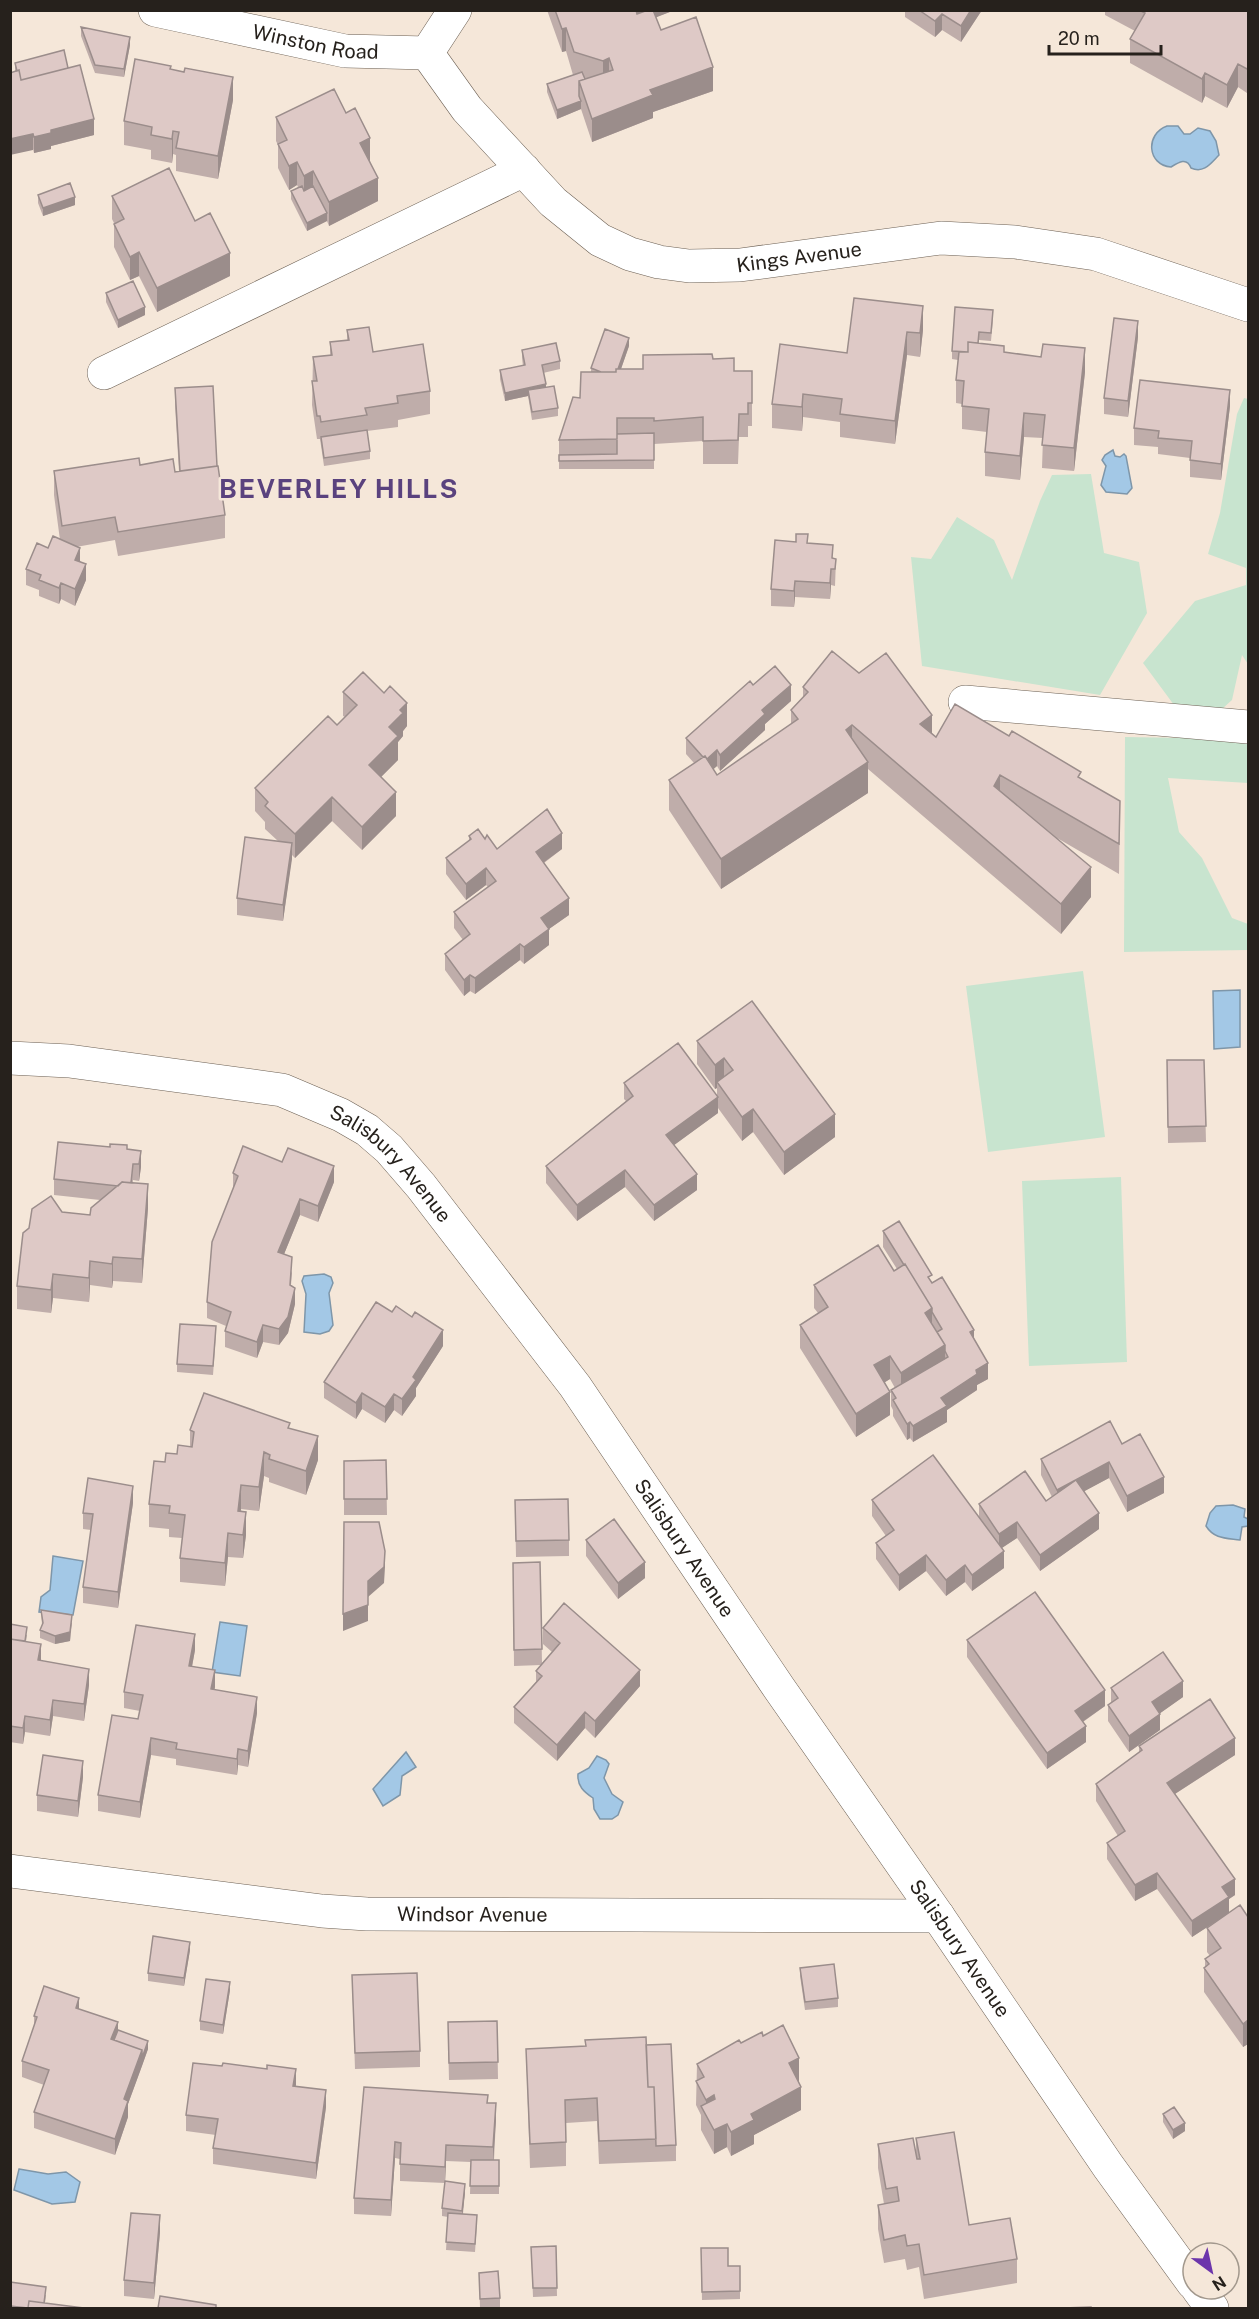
<svg xmlns="http://www.w3.org/2000/svg" width="1259" height="2319" font-family="'Public Sans',sans-serif">
	<style>
		.green { fill: #c8e4cf }
		.water { fill: #a3c8e6; stroke: #7e96a9; stroke-width: 1.5 }
		.lines { fill: none; stroke-linecap: round; stroke-linejoin: round }
		.minor-casing { stroke: #6c6054; stroke-width: 34 }
		.minor { stroke: #fff; stroke-width: 33 }
		.wall { fill: #bfadaa }
		.shaded-wall { fill: #9b8d8b }
		.building { fill: #dec9c6; stroke: #9b8d8b; stroke-width: 1.5 }
		.labels { text-anchor: middle; stroke-width: 5; stroke-linejoin: round; paint-order: stroke }
		.street-label { font-size: 20px; fill: #26211c; stroke: #f5e7d9 }
		.district-label { font-size: 26px; font-weight: bold; letter-spacing: 1.5px; fill: #5a427e; stroke: #f5e7d9 }
	</style>
	<rect width="100%" height="100%" fill="#f5e7d9"/>
	<path class="green" d="M1244 398 1248 399V664L1242 655 1232 700 1222 709 1174 705 1143 663 1195 601 1246 585V568L1208 554 1220 513 1237 414Z
		M1091 474 1104 553 1139 562 1147 613 1100 695 922 666 911 557 931 559 957 517 994 540 1012 580 1040 501 1052 475Z
		M1125 737 1248 739V783L1168 778 1179 832 1202 858 1232 918 1248 924V950L1124 952Z
		M1083 971 1105 1137 988 1152 966 986Z
		M1121 1177 1127 1362 1029 1366 1022 1181Z"/>
	<path class="water" d="M1167 126H1178L1184 134H1190L1198 128 1210 131 1216 141 1219 155C1211 163 1204 174 1191 168 1187 157 1179 162 1171 167 1147 165 1145 134 1167 126Z
		M1113 450 1115 456 1120 457 1124 454 1126 456 1132 488 1127 494 1106 492 1101 485 1106 466 1102 460 1105 455Z
		M1240 990V1047L1214 1049 1213 991Z
		M324 1274 331 1277 333 1283 329 1293 333 1325 329 1331 320 1334 304 1332 306 1294 302 1281 304 1276Z
		M1233 1505 1245 1509 1244 1517 1248 1519V1526L1242 1527 1240 1540C1226 1538 1214 1539 1206 1526L1210 1513 1216 1506Z
		M53 1556 83 1561 73 1615 39 1612 41 1597 50 1590Z
		M220 1622 247 1626 240 1676 212 1672Z
		M406 1752 416 1767 402 1776 400 1795 383 1806 373 1789Z
		M597 1756 606 1760 609 1764 604 1778 612 1794 623 1802 618 1815 612 1819H600L594 1809 593 1798C584 1792 577 1786 578 1774L589 1768Z
		M19 2169 48 2174 66 2172 80 2182 75 2202 52 2204 14 2190Z"/>
	<g class="lines">
		<defs>
			<g id="minor">
				<path id="s1" d="M155 10 345 51 427 53"/>
				<path id="s2" d="M427 53 467 109 553 202 600 240 630 254 659 262 689 266 740 265 941 238 1015 242 1096 254 1248 305"/>
				<path d="M427 53 455 10"/>
				<path d="M104 373 524 170"/>
				<path d="M965 702 1248 727"/>
				<path id="s3" d="M10 1058 69 1061 282 1090 341 1115 367 1130 389 1149 421 1186 575 1386 779 1688 938 1916 1108 2166 1193 2283"/>
				<path id="s4" d="M10 1871 322 1911 367 1914 938 1916"/>
				<path d="M1198 2289 1212 2308"/>
			</g>
		</defs>
		<use href="#minor" class="minor-casing"/>
		<use href="#minor" class="minor"/>
	</g>
	<path class="wall" d="M547 10H675L656 17 661 30 713 91 653 112V118L592 142 581 109 557 119 547 92V84L573 75 566 51 562 52Z
		M905 10H982L961 42 942 30 935 37 905 17Z
		M1105 10H1248L1247 93 1238 87 1227 108 1205 96 1202 103 1130 63V39L1135 31 1105 15Z
		M81 27 130 45 124 77 95 73 81 36Z
		M15 63 68 68 94 135 51 146V149L34 153 15 71Z
		M171 69 233 100 218 179 176 171V155L173 154 172 163 151 159V150L124 145V121Z
		M276 117 370 161 378 201 329 226 327 221 307 231 291 199V191L298 187 297 185 289 190 278 168V145L276 141Z
		M38 195 75 205 43 216 38 203Z
		M112 196 230 276 157 312 139 276 130 280 114 247V223L112 219Z
		M106 293 145 315 118 328 106 302Z
		M854 298 923 330 920 357 907 355 895 444 840 437V422L803 417 802 431 772 428V404L847 353Z
		M993 319 991 341 979 340V343L1004 353 1085 372 1074 471 1042 468 1043 438 1024 437 1020 480 985 476V452L987 432 962 429V404L956 403V380L958 360 952 359V351Z
		M347 330 373 352 430 391V414L398 420V427L367 431 370 451V459L324 466 320 439H317L312 405 313 357 330 355V342L347 340Z
		M1138 337 1128 417 1104 414V398Z
		M629 346 621 369H643L713 359 734 371H752V426H748V437H739L738 464H703V441L654 444V469H559V440L580 398 591 372V368Z
		M522 350 560 361V369L543 373 546 387 558 408V416L532 420 528 396 505 401 500 379V370L523 366 522 358Z
		M175 388 217 466 225 515V538L118 556 115 540 76 547 86 580 75 606 61 599 59 604 39 596V590L26 585V569L48 548 60 540 54 495V471L140 465 175 472H179L175 405Z
		M1230 406 1221 480 1190 477V458L1158 454V447L1134 445V428Z
		M808 543 833 558 836 559 835 586 831 585 830 599 795 597 794 607 771 606V589Z
		M753 685 791 701 765 724V730L720 771 717 766 713 769 717 775 791 724V710L803 697V687L932 733 936 737 1081 779 1120 801 1119 874 1057 838 1091 897 1061 934 868 769V793L721 889 669 810V780L694 763 686 754V738Z
		M343 692 407 726 403 731V736L398 742V760L381 777 396 816 362 850 332 821 295 858 292 855 283 921 237 915V898L278 841 265 829V822L255 811V788L337 725 345 717 343 716Z
		M469 836 485 839 497 849H562L544 863 569 915 549 929V945L524 964 520 960 475 994 470 991 464 996 445 970V954L463 940 454 928V912L488 887 486 885 466 900 446 874V858L469 841Z
		M752 1001 835 1137 784 1175 753 1132 742 1141 718 1108V1113L674 1145 697 1190 654 1221 625 1187 577 1221 546 1183V1166L626 1101 624 1099V1083L717 1095V1088L715 1089 697 1064V1041Z
		M1167 1060H1204L1206 1142 1168 1143Z
		M127 1149 141 1151V1167L139 1181 133 1180V1183L148 1208 142 1283 113 1281 112 1288 90 1285 89 1302 53 1298 51 1313 17 1309V1286L62 1212 90 1215 100 1200 54 1195V1179Z
		M233 1173 334 1182 318 1222 300 1215 284 1254 292 1273 291 1285 295 1304 288 1333 279 1345 263 1342 257 1358 225 1347V1331L226 1326 207 1318V1302L233 1189Z
		M883 1231 932 1282 974 1338 988 1379 977 1385V1390L947 1410V1422L913 1442 910 1438 907 1440 893 1416V1410L891 1406V1390L895 1388 890 1379 885 1382 890 1415 856 1437 800 1348V1325L818 1313 814 1308V1285L894 1271 897 1269 883 1247Z
		M216 1334 213 1375 177 1372V1364Z
		M443 1346 416 1388V1396L402 1416 394 1410 385 1423 362 1409 356 1419 324 1398V1382Z
		M290 1428 318 1460 306 1495 269 1482V1478L264 1476 259 1511 241 1509 246 1535 243 1558 228 1557 225 1586 180 1582V1558L182 1538 169 1537V1529L149 1527V1504L165 1462 190 1447V1430Z
		M1122 1444 1164 1493 1127 1512 1109 1478 1084 1491 1099 1529 1040 1571 1017 1538 1001 1548 1004 1568 972 1591 965 1582 946 1596 926 1571 899 1591 876 1559V1543L886 1536 872 1516V1500L979 1517V1504L1046 1501 1052 1497 1041 1475V1459Z
		M386 1460 387 1515H344V1461Z
		M515 1500 569 1540V1556L516 1557Z
		M133 1503 118 1608 83 1603V1587L91 1530 83 1529V1513Z
		M586 1540 645 1578 618 1599 586 1556Z
		M540 1562 542 1663 552 1652 543 1644V1628L640 1686 595 1738 585 1728 557 1761 514 1723V1707L536 1682V1671L541 1665 514 1666 513 1563Z
		M41 1610 72 1623 70 1641 55 1644 40 1638V1630L42 1625Z
		M10 1624 27 1635 26 1642 41 1661 89 1685 84 1721 53 1716 50 1736 25 1732 23 1744 10 1742Z
		M967 1640 1105 1706 1083 1722 1086 1742 1047 1769 967 1657Z
		M195 1650 192 1667 215 1687 214 1690 257 1713 248 1767 238 1765 237 1775 176 1765V1759L151 1755 140 1818 98 1811V1795L138 1719 140 1711 124 1708V1692Z
		M1111 1688 1183 1697 1160 1713V1730L1129 1752 1108 1721V1705L1111 1703Z
		M1139 1746 1235 1755 1175 1794 1235 1895 1229 1899V1913L1248 1917V2044L1243 2047 1204 1992V1968L1205 1967V1959L1210 1956 1207 1952V1928L1227 1914 1192 1937 1157 1889 1135 1901 1107 1859V1843L1118 1836 1096 1801V1784L1139 1753Z
		M83 1777 78 1817 37 1811V1795Z
		M190 1950 184 1986 148 1981V1973Z
		M800 1968 838 1998V2007L805 2010 800 1976Z
		M352 1975 420 2051V2067L355 2069Z
		M230 1990 223 2034 200 2030V2021Z
		M79 2009 118 2030 148 2049 128 2104V2117L115 2155 34 2128V2112L44 2085 22 2077V2061L34 2026V2016Z
		M497 2021 498 2079 449 2080 448 2038Z
		M763 2036 799 2081 801 2110 754 2135V2144L731 2156 727 2147 714 2154 701 2130V2115L696 2105 697 2064 741 2043Z
		M646 2045 676 2145V2161L599 2164 597 2121 566 2123V2166L530 2168 526 2049Z
		M296 2086 326 2107 316 2179 213 2164V2148L216 2135 186 2131V2115Z
		M364 2087 488 2103 496 2119 494 2160H499V2194H470L471 2162 446 2161 445 2183 400 2181V2159L395 2158 391 2216 354 2214V2198Z
		M1163 2114 1185 2131 1173 2139 1163 2122Z
		M916 2138 969 2225 1017 2259V2283L924 2299 919 2267 907 2270 905 2259 884 2263 878 2229V2205L884 2204 878 2168V2144L916 2158Z
		M465 2192 463 2214 477 2223 475 2252 446 2250 448 2217 442 2216V2208Z
		M160 2232 154 2299 124 2296V2280Z
		M556 2246 557 2296 533 2297 531 2247Z
		M701 2248 728 2266H740V2299L702 2300Z
		M479 2273 500 2298V2307L480 2308Z
		M10 2282 46 2295 45 2303 84 2308H10Z"/>
	<path class="shaded-wall" d="M634 10H675L634 26Z
		M971 10H982L961 42V26Z
		M942 14V30L935 37V21Z
		M566 28V51L562 52V29Z
		M130 37V45L124 77V69Z
		M609 58V82L603 85V61Z
		M1238 64V87L1227 108V85Z
		M713 67V91L653 112V118L592 142V119L650 90Z
		M1248 67V91L1247 93V69Z
		M1205 73V96L1202 103V79Z
		M233 77V100L218 179V156Z
		M581 101V109L557 119V110Z
		M94 119V135L51 146V149L34 153V137L51 130Z
		M173 131V154L172 163V139Z
		M33 134V150L10 155V139Z
		M370 138V162L360 143Z
		M297 162V185L289 190V166Z
		M313 171V194L304 199V176Z
		M378 178V201L329 226V202Z
		M75 197V205L43 216V208Z
		M327 213V221L307 231V223Z
		M139 252V276L130 280V257Z
		M230 253V276L157 312V288Z
		M923 306V330L920 357V333Z
		M145 307V315L118 328V320Z
		M1138 321V337L1128 417V401Z
		M907 332V355L895 444V421Z
		M629 338V346L615 386V377Z
		M1085 348V372L1074 471V448Z
		M546 384V393L528 390V396L505 401V393Z
		M1230 390V406L1221 480V464Z
		M803 394V417L802 431V407Z
		M1024 413V437L1020 480V456Z
		M80 548V564L75 560Z
		M86 564V580L75 606V589Z
		M831 569V585L830 599V583Z
		M795 581V597L794 607V591Z
		M61 583V599L59 604V588Z
		M791 685V701L765 724V730L720 771V755L762 710Z
		M407 703V726L403 731V736L398 742V760L369 789V765L389 727 400 710Z
		M932 715V745L920 724Z
		M852 725V755L846 730Z
		M717 750V766L706 776V760Z
		M868 762V793L721 889V859Z
		M1000 775V805L994 786Z
		M396 792V816L362 850V827Z
		M332 797V821L295 858V834Z
		M562 833V849L536 868V852Z
		M292 843V859L283 921V905Z
		M1091 867V897L1061 934V904Z
		M486 868V885L466 900V884Z
		M569 898V915L549 929V945L524 964V947L541 918Z
		M520 944V960L475 994V978Z
		M470 975V991L464 996V980Z
		M724 1058V1082H717V1088L715 1089V1065Z
		M718 1097V1113L666 1151V1135Z
		M753 1109V1132L742 1141V1117Z
		M835 1114V1137L784 1175V1152Z
		M141 1151V1167L139 1181V1164Z
		M334 1166V1182L318 1222V1206Z
		M625 1170V1187L577 1221V1205Z
		M697 1174V1190L654 1221V1205Z
		M148 1184V1208L142 1283V1259Z
		M300 1199V1215L278 1269V1252Z
		M113 1257V1281L112 1288V1264Z
		M90 1261V1285L89 1302V1278Z
		M53 1274V1298L51 1313V1290Z
		M295 1288V1304L288 1333 279 1345V1329Z
		M932 1308V1332L925 1313Z
		M263 1325V1342L257 1358V1342Z
		M443 1330V1346L416 1388V1396L402 1416V1399L413 1377Z
		M974 1330V1346L970 1332Z
		M945 1345V1369L901 1396V1373Z
		M890 1356V1379L874 1389V1365Z
		M988 1363V1379L977 1385V1390L947 1410V1422L913 1442V1426L941 1398 976 1370Z
		M890 1392V1415L856 1437V1414Z
		M362 1393V1409L356 1419V1403Z
		M394 1394V1410L385 1423V1407Z
		M910 1422V1438L907 1440V1424Z
		M318 1436V1460L306 1495V1471Z
		M264 1452V1476L259 1511V1487Z
		M1109 1462V1478L1057 1506V1490Z
		M1164 1477V1493L1127 1512V1496Z
		M241 1485V1509L238 1534V1511Z
		M133 1486V1503L118 1608V1592Z
		M246 1512V1535L243 1558V1535Z
		M1099 1513V1529L1040 1571V1555Z
		M1017 1522V1538L999 1550V1534Z
		M228 1533V1557L225 1586V1563Z
		M385 1551V1567L384 1583 368 1597V1581Z
		M1004 1551V1568L972 1591V1575Z
		M926 1555V1571L899 1591V1575Z
		M645 1562V1578L618 1599V1583Z
		M965 1565V1582L946 1596V1580Z
		M368 1605V1621L343 1631V1614Z
		M72 1615 70 1641 55 1644V1636Z
		M195 1634V1650L189 1682V1666Z
		M41 1644V1660L38 1677V1660Z
		M89 1669V1685L84 1721V1704Z
		M215 1670V1687L211 1706V1689Z
		M640 1670V1686L595 1738V1721Z
		M1183 1681V1697L1152 1719V1702Z
		M1105 1690V1706L1075 1727V1711Z
		M257 1697V1713L248 1767V1751Z
		M53 1700V1716L50 1736V1720Z
		M585 1712V1728L557 1761V1745Z
		M1160 1714V1730L1129 1752V1736Z
		M25 1716V1732L23 1744V1728Z
		M1086 1726V1742L1047 1769V1753Z
		M151 1738V1755L140 1818V1802Z
		M1235 1738V1755L1167 1799V1783Z
		M238 1749V1765L237 1775V1759Z
		M83 1761V1777L78 1817V1801Z
		M1157 1873V1889L1135 1901V1885Z
		M1235 1879V1895L1229 1899V1913L1192 1937V1921L1222 1887Z
		M190 1942V1950L184 1986V1978Z
		M230 1982V1990L223 2034V2025Z
		M79 1998V2015L76 2008Z
		M1248 2020V2044L1243 2047V2024Z
		M118 2022V2039L111 2047V2039Z
		M148 2041V2049L142 2066V2058Z
		M142 2050V2066L128 2104V2117L115 2155V2139L124 2099Z
		M799 2058V2081L789 2087V2063Z
		M296 2069V2085L293 2102V2086Z
		M801 2087V2110L754 2135V2144L731 2156V2132L751 2114Z
		M326 2090V2107L316 2179V2163Z
		M714 2095V2119L706 2116V2100Z
		M496 2103V2119L493 2164V2147Z
		M1185 2123V2131L1173 2139V2130Z
		M727 2124V2147L714 2154V2130Z
		M395 2142V2158L391 2216V2200Z
		M446 2145V2161L445 2183V2167Z
		M465 2184V2192L462 2219V2211Z
		M160 2215V2232L154 2299V2283Z"/>
	<path class="building" d="M555 10H636L637 14 648 10H653L661 30 696 17 713 67 650 90 653 95 592 119 579 81 613 70 609 58 603 61 574 52 566 28 562 29Z
		M919 10H971L961 26 942 14 935 21Z
		M1139 10H1248V67L1247 69 1238 64 1227 85 1205 73 1202 79 1130 39 1145 13Z
		M81 27 130 37 124 69 95 65Z
		M64 50 68 68 21 80 19 70 17 71 15 63Z
		M135 59 171 66 170 69 184 72 185 68 233 77 218 156 176 148 179 132 173 131 172 139 151 135 152 127 124 121Z
		M80 65 94 119 51 130V133L34 137 33 134 10 139V73L19 70 21 80Z
		M582 72 585 79 579 81V96L581 101 557 110 547 84Z
		M334 89 346 113 355 108 370 138 360 143 378 178 329 202 313 171 304 176 297 162 289 166 278 144 287 140 276 117Z
		M169 168 195 221 210 213 230 253 157 288 139 252 130 257 114 224 124 219 112 196Z
		M70 183 75 197 43 208 38 195Z
		M302 186 304 191 313 186 327 213 307 223 291 191Z
		M133 281 145 307 118 320 106 293Z
		M854 298 923 306 920 333 907 332 895 421 840 414 842 399 803 394 802 407 772 404 780 344 847 353Z
		M955 307 993 310 991 333 979 332 978 343 968 342V352L952 351Z
		M1114 318 1138 321 1128 401 1104 398Z
		M369 327 373 352 423 344 430 391 397 396 398 403 365 408 367 415 321 422 320 416H317L312 381H317L313 357 332 355 330 342 349 340 347 330Z
		M605 329 629 338 618 369H616V372H601L591 368Z
		M968 342 1004 346V352L1041 357 1043 344 1085 348 1074 448 1042 445 1045 415 1024 413 1020 456 985 452 989 409 962 406 964 381 956 380 959 352H968Z
		M556 343 560 361 542 365 546 384 505 393 500 370 525 365 522 350Z
		M712 354 713 359 734 358V371H752V403H748V414H739L738 440 703 441V417L654 421V418H617V439L559 440 573 397 580 398 581 372H616V369H643V355Z
		M1140 380 1230 390 1221 464 1190 460 1192 441 1158 438 1159 431 1134 428Z
		M213 386 217 466 180 471 175 388Z
		M554 386 558 408 532 412 528 390Z
		M367 430 370 451 324 458 321 437Z
		M654 433V460L559 461V455L617 454V434Z
		M139 458 140 465 173 459 175 472 218 466 225 515 118 532 115 517 62 526 54 471Z
		M796 534H808L807 543 833 545 832 558 836 559 835 569H831L830 583 795 581 794 591 771 589 775 540 796 542Z
		M53 536 80 548 75 560 86 564 75 589 61 583 59 588 39 580 41 575 26 569 37 543 48 548Z
		M832 651 859 673 886 653 932 715 920 724 936 737 955 704 1009 736 1012 731 1081 772 1078 777 1120 801 1119 844 1000 775 994 786 1091 867 1061 904 852 725 846 730 868 762 721 859 669 780 705 756 717 775 798 719 791 710 808 692 803 687Z
		M775 666 791 685 762 710 765 714 720 755 717 750 707 759 705 756 703 757 686 738 750 681 753 685Z
		M363 672 384 693 390 686 407 703 400 710 403 713 389 727 398 736 369 765 396 792 362 827 332 797 295 834 265 806 268 802 255 788 328 716 337 725 357 705 343 692Z
		M547 809 562 833 536 852 569 898 541 918 549 929 524 947 520 944 475 978 470 975 464 980 445 954 470 934 454 912 496 881 486 868 466 884 446 858 471 839 469 836 478 829 485 839 487 835 497 849Z
		M245 837 292 843 283 905 237 898Z
		M752 1001 835 1114 784 1152 753 1109 742 1117 717 1082 733 1070 724 1058 715 1065 697 1041Z
		M678 1043 718 1097 666 1135 697 1174 654 1205 625 1170 577 1205 546 1166 633 1096 624 1083Z
		M1167 1060H1204L1206 1126 1168 1127Z
		M58 1142 110 1147V1144L127 1145V1149L141 1151 139 1164H133L131 1183 122 1182 118 1186 54 1179Z
		M243 1146 282 1162 288 1148 334 1166 318 1206 300 1199 278 1252 292 1257 290 1285 295 1288 288 1317 279 1329 263 1325 257 1342 225 1331 231 1312 207 1302 212 1242 238 1176 233 1173Z
		M122 1182 148 1184 142 1259 113 1257 112 1264 90 1261 89 1278 53 1274 51 1290 17 1286 23 1233 29 1228 32 1209 51 1196 62 1212 90 1215 91 1208Z
		M899 1221 932 1275 928 1277 932 1283 942 1277 974 1330 970 1332 988 1363 976 1370 977 1374 941 1398 947 1406 913 1426 910 1422 907 1424 893 1400 896 1398 891 1390 948 1357 945 1351V1345L937 1332 942 1329 932 1312V1308L905 1264 904 1265 883 1231Z
		M878 1245 894 1271 905 1264 932 1308 925 1313 945 1345 901 1373 890 1356 874 1365 890 1392 856 1414 800 1325 828 1307 814 1285Z
		M376 1302 392 1312 396 1306 412 1317 415 1312 443 1330 413 1377 416 1380 402 1399 394 1394 385 1407 362 1393 356 1403 324 1382Z
		M180 1324 216 1326 213 1366 177 1364Z
		M204 1393 290 1423 288 1428 318 1436 306 1471 269 1459 270 1455 264 1452 259 1487 241 1485 238 1511 246 1512 243 1535 228 1533 225 1563 180 1558 185 1515 169 1513 170 1506 149 1504 154 1461 165 1462 166 1453 177 1454 178 1445 192 1447 194 1432 190 1430Z
		M1110 1421 1122 1444 1140 1434 1164 1477 1127 1496 1109 1462 1057 1490 1041 1459Z
		M933 1455 1004 1551 972 1575 965 1565 946 1580 926 1555 899 1575 876 1543 894 1530 872 1500Z
		M386 1460 387 1499H344V1461Z
		M1025 1471 1046 1501 1076 1480 1099 1513 1040 1555 1017 1522 999 1534 979 1504Z
		M88 1478 133 1486 118 1592 83 1587 93 1514 83 1513Z
		M568 1499 569 1540 516 1541 515 1500Z
		M614 1519 645 1562 618 1583 586 1540Z
		M344 1522H379L385 1551 384 1567 368 1581V1605L343 1614Z
		M540 1562 542 1649 514 1650 513 1563Z
		M1035 1592 1105 1690 1075 1711 1086 1726 1047 1753 967 1640Z
		M564 1603 640 1670 595 1721 585 1712 557 1745 514 1707 542 1676 536 1671 560 1643 543 1628Z
		M41 1610 72 1615 70 1632 55 1636 40 1630 43 1623Z
		M10 1624 27 1627 25 1641 10 1639Z
		M136 1625 195 1634 189 1666 215 1670 211 1689 257 1697 248 1751 238 1749 237 1759 176 1749 177 1743 151 1738 140 1802 98 1795 112 1715 138 1719 143 1695 124 1692Z
		M10 1639 41 1644 38 1660 89 1669 84 1704 53 1700 50 1720 25 1716 23 1728 10 1726Z
		M1163 1652 1183 1681 1152 1702 1160 1714 1129 1736 1108 1705 1118 1698 1111 1688Z
		M1210 1699 1235 1738 1167 1783 1235 1879 1222 1887 1229 1897 1192 1921 1157 1873 1135 1885 1107 1843 1125 1831 1096 1784 1142 1750 1139 1746Z
		M43 1755 83 1761 78 1801 37 1795Z
		M1240 1905 1248 1917V2020L1243 2024 1204 1968 1209 1964 1205 1959 1221 1948 1207 1928Z
		M153 1936 190 1942 184 1978 148 1973Z
		M834 1964 838 1998 805 2002 800 1968Z
		M417 1973 420 2051 355 2053 352 1975Z
		M206 1979 230 1982 223 2025 200 2021Z
		M44 1986 79 1998 76 2008 118 2022 111 2039 142 2050 124 2099 128 2101 115 2139 34 2112 49 2070 22 2061 37 2017 34 2016Z
		M497 2021 498 2062 449 2063 448 2022Z
		M783 2025 799 2058 789 2063 801 2087 751 2114 754 2120 731 2132 727 2124 714 2130 701 2106 715 2099 714 2095 706 2100 696 2081 704 2077 697 2064 739 2040 741 2043 762 2032 763 2036Z
		M118 2030 148 2041 142 2058V2050L114 2040Z
		M646 2037 648 2087H654L656 2139 599 2141 597 2098 565 2100 566 2142 530 2144 526 2049 586 2046 585 2040Z
		M671 2044 676 2145 656 2146 654 2087H648L646 2045Z
		M193 2063 222 2066 223 2063 267 2069V2065L296 2069 293 2086 326 2090 316 2163 213 2148 218 2119 186 2115Z
		M364 2087 488 2095 487 2103H496L493 2147 446 2145 445 2167 400 2164 401 2143 395 2142 391 2200 354 2198Z
		M1174 2107 1185 2123 1173 2130 1163 2114Z
		M954 2132 969 2225 1010 2218 1017 2259 924 2275 919 2244 907 2246 905 2235 884 2240 878 2205 899 2201 897 2187 886 2189 878 2144 913 2138 917 2159H920L916 2138Z
		M471 2160H499V2186H470Z
		M445 2181 465 2184 462 2211 442 2208Z
		M131 2213 160 2215 154 2283 124 2280Z
		M448 2213 477 2215 475 2244 446 2242Z
		M556 2246 557 2288H533L531 2247Z
		M701 2248H728V2266H740V2291L702 2292Z
		M498 2271 500 2298 480 2299 479 2273Z
		M10 2282 46 2287 44 2303 29 2301 28 2308 10 2306Z
		M160 2296 216 2305V2308H158Z
		M29 2301 84 2308H28Z
		M1091 2307V2308H1063Z"/>
	<g class="labels">
		<g class="street-label">
			<text dy="7" stroke="none"><textPath href="#s1" startOffset="164">Winston Road</textPath></text>
			<text dy="7" stroke="none"><textPath href="#s2" startOffset="460">Kings Avenue</textPath></text>
			<text dy="7" stroke="none"><textPath href="#s3" startOffset="408">Salisbury Avenue</textPath></text>
			<text dy="7" stroke="none"><textPath href="#s3" startOffset="894">Salisbury Avenue</textPath></text>
			<text dy="7" stroke="none"><textPath href="#s4" startOffset="465">Windsor Avenue</textPath></text>
			<text dy="7" stroke="none"><textPath href="#s3" startOffset="1380">Salisbury Avenue</textPath></text>
		</g>
		<g class="district-label">
			<text x="339" y="498">BEVERLEY HILLS</text>
		</g>
	</g>
	<rect width="1259" height="2319" fill="none" stroke="#26211c" stroke-width="24"/>
	<g transform="translate(1211 2271) rotate(147)"><circle r="28" fill="#f5e7d9" stroke="#a2988d" stroke-width="1.5"/>
	<path d="M0-4.5L10 22L0 15L-10 22Z" fill="#6c35ab"/>
	<text y="-9" font-size="16" font-weight="bold" text-anchor="middle" fill="#26211c">N</text>
	</g>
	<path d="M1049 45v9h112v-9" fill="none" stroke="#26211c" stroke-width="3"/>
	<text x="1058" y="45" font-size="18" fill="#26211c" stroke="#f5e7d9" stroke-width="4.5" paint-order="stroke">20 m</text>
</svg>
